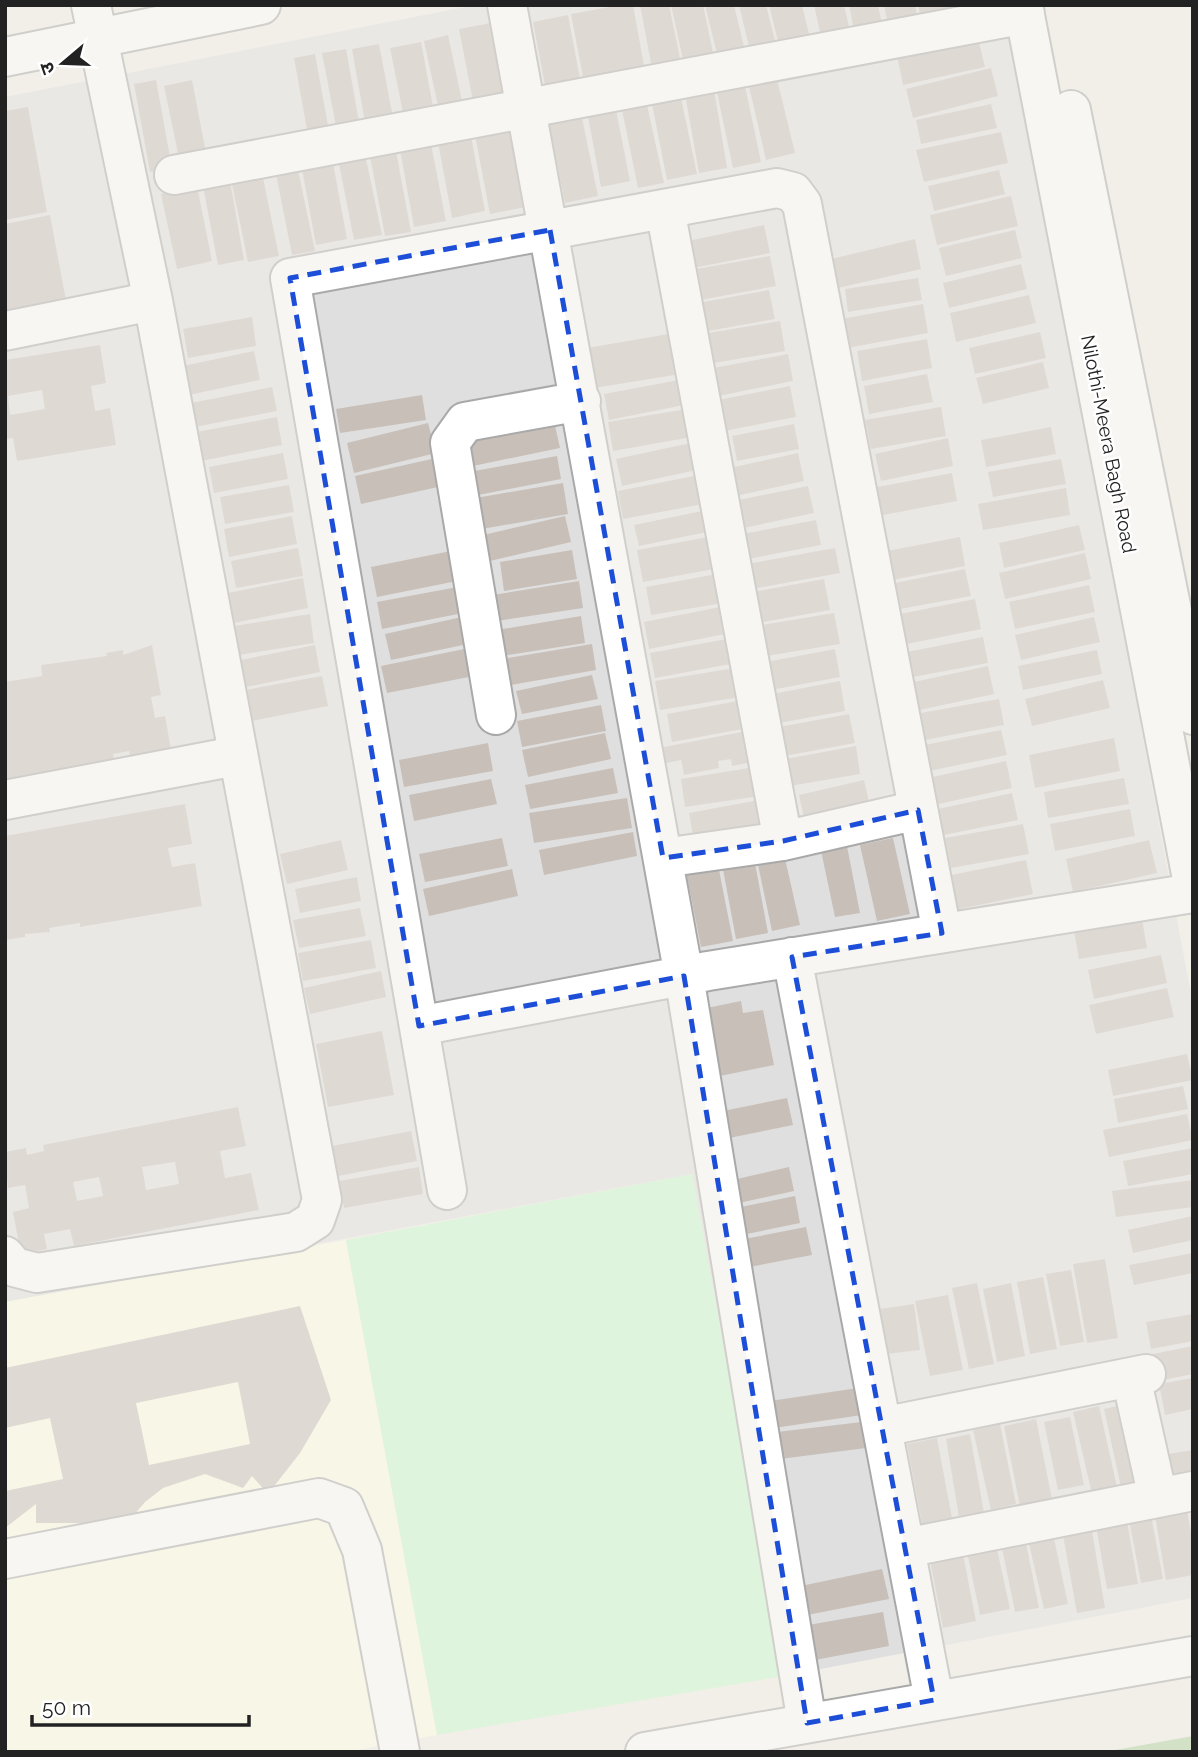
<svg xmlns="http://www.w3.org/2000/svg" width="1198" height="1757" font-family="Raleway,'Noto Sans Devanagari',sans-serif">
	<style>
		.residential { fill: #e0dfdf }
		.education { fill: #ffffe5 }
		.forest { fill: #add19e }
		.park { fill: #c8facc }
		.building { fill: #c7bfb8; fill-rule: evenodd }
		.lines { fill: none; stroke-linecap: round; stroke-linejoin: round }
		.minor-casing { stroke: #a9a9a9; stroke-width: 42 }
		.minor { stroke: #fff; stroke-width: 38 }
		.marked { fill: none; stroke: #1d4ed8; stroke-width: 5; stroke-dasharray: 14 9; stroke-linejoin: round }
		.labels { text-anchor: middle; stroke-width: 5; stroke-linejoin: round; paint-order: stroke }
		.street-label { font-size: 19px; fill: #222; stroke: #fff }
	</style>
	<rect width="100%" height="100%" fill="#f2efe9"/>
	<path class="residential" d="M476 5H1006L1193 1005V1598L784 1676 692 1174 5 1302V97Z"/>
	<path class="education" d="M346 1240 437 1735 346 1752H5V1302Z"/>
	<path class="forest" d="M1193 1736V1752H1104Z"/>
	<path class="park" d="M692 1174 784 1676 437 1735 346 1240Z"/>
	<path class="building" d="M620 5H633L647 82 586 93 571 14Z
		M640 5H669L683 73 654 79Z
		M671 5H703L716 67 686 73Z
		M705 5H734L747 59 720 66Z
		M739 5H766L778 53 752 59Z
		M769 5H802L812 46 781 53Z
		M814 5H844L851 35 822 41Z
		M849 5H878L883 29 855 35Z
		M884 5H915L920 29 890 35Z
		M918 5H949L953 22 923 28Z
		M568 15 582 89 547 96 533 22Z
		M491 23 506 106 475 112 459 29Z
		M448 35 465 115 441 120 424 41Z
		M978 38 985 67 903 85 897 55Z
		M421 42 434 112 404 118 390 48Z
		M379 44 394 123 366 128 352 49Z
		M346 49 361 133 338 137 322 53Z
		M315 54 331 142 310 146 294 58Z
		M991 68 998 96 913 118 906 89Z
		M776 75 795 153 766 160 748 82Z
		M156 80 172 168 150 172 134 84Z
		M192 80 208 163 181 168 164 86Z
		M744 81 761 162 733 168 716 88Z
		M714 89 727 168 699 173 685 94Z
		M681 98 697 174 667 180 652 104Z
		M646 100 664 183 638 188 621 105Z
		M579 103 598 196 565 203 546 109Z
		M991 104 997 128 921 144 916 120Z
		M28 107 47 212 5 220V111Z
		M616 110 630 181 601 187 588 116Z
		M509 128 526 207 490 214 475 135Z
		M1001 132 1008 163 924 182 916 150Z
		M471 136 485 211 452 218 438 142Z
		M431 144 446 221 414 227 400 150Z
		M396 151 411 232 385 236 370 156Z
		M365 154 382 235 354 240 338 159Z
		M333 163 347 239 316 245 302 169Z
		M298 170 315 251 292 255 276 174Z
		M999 170 1005 194 934 211 928 186Z
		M262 173 279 256 248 262 231 179Z
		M230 181 244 260 218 265 203 186Z
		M197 186 212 261 177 269 161 194Z
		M1011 196 1018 226 937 245 930 215Z
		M50 215 67 306 5 318V224Z
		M764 225 770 253 693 268 688 241Z
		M1015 230 1022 258 946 276 939 248Z
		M915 239 921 269 838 288 831 259Z
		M770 256 776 286 690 302 685 271Z
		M1021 264 1027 289 949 308 943 283Z
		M918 278 922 300 848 312 845 289Z
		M769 290 775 319 697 333 692 304Z
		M1029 295 1036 323 956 342 950 313Z
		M923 304 928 333 842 349 836 320Z
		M252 317 256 346 188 358 183 329Z
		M780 321 785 351 702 365 696 335Z
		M680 332 687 373 594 388 587 348Z
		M1040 332 1046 358 975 374 969 348Z
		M927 339 932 368 862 381 857 351Z
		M100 345 106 383 91 386 95 411 110 408 116 445 17 461 13 438 5 439V360ZM42 390 45 409 10 415 8 396Z
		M254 351 260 380 189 395 183 366Z
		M788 354 793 381 709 398 703 370Z
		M1043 362 1049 388 983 404 976 378Z
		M927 374 933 402 869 414 864 386Z
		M684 379 689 404 609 420 604 394Z
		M790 386 796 417 724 431 718 400Z
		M272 387 277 411 195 427 191 403Z
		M422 395 426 420 340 433 336 409Z
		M941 407 946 436 871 449 865 420Z
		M687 409 692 437 613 451 608 422Z
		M277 417 282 445 201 461 196 432Z
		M554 421 560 448 468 467 462 441Z
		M428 423 436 453 354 473 347 443Z
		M794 424 799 449 737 461 732 436Z
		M1051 427 1056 454 986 467 981 440Z
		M948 438 953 466 881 481 875 454Z
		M700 441 706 468 622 486 616 459Z
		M283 453 288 479 214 493 209 467Z
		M798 453 804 481 731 497 725 469Z
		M557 456 561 479 473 496 469 472Z
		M441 457 447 485 361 504 355 476Z
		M1061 459 1066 484 993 497 988 472Z
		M952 473 957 501 878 516 872 488Z
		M704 474 709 503 623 519 618 491Z
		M563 483 568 514 476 530 470 499Z
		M289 485 294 512 225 524 220 497Z
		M808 486 814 513 739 529 733 501Z
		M1066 488 1070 515 983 530 978 504Z
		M702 511 707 532 639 546 634 525Z
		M292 516 297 544 229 557 224 529Z
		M565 516 571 542 477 564 471 538Z
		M816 520 821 545 748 559 743 534Z
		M1079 525 1085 550 1004 568 999 543Z
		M708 537 714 569 643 582 637 550Z
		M960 537 965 566 892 580 887 551Z
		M298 548 303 576 236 588 231 561Z
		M835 548 840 573 752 589 747 564Z
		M572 550 577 579 504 591 500 562Z
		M451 551 457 581 377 597 371 567Z
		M1085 553 1091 579 1005 599 999 573Z
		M965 569 971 596 900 609 895 583Z
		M717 574 723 603 651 615 646 587Z
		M303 578 308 608 234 623 228 593Z
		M824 579 830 610 747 625 742 594Z
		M579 581 583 608 497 621 493 595Z
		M1089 585 1095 612 1015 629 1009 602Z
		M463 586 468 612 382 629 377 602Z
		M975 599 981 629 907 644 900 614Z
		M725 606 730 633 649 649 644 622Z
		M834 613 840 644 755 658 750 627Z
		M310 614 314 643 239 655 234 626Z
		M581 616 585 643 501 656 497 630Z
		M462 617 468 644 391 660 385 634Z
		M1094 617 1100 642 1021 660 1015 635Z
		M983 637 988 663 913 677 907 652Z
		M732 638 736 663 655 678 650 653Z
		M592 644 596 670 500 687 496 660Z
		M152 645 161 695 151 697 155 718 165 716 172 755 131 763 129 751 113 754 116 765 5 785V682L42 676 41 665 107 656 106 653 123 650V655Z
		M315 645 320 672 246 687 241 660Z
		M469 648 474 676 387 693 381 666Z
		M835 649 840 677 766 691 760 663Z
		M1097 650 1102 674 1023 690 1018 666Z
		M988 666 994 694 915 711 909 683Z
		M735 668 740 697 660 710 655 681Z
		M592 675 598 699 522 714 516 691Z
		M322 676 328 706 251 721 245 690Z
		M1103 680 1110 708 1032 726 1025 699Z
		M840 681 845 711 773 724 767 695Z
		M749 699 754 727 672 742 667 714Z
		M999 699 1004 725 920 741 915 714Z
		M601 705 606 731 522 747 517 721Z
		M849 714 855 743 784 756 779 727Z
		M757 729 763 760 732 766 731 759 718 761 719 768 684 775 681 760 662 764 659 748Z
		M1001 730 1007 755 924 772 919 746Z
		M605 733 611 759 528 777 522 750Z
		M1114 738 1120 771 1035 788 1029 755Z
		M488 743 493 771 404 787 399 760Z
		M856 746 860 774 790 786 786 759Z
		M1006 761 1012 788 934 805 928 778Z
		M755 767 760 796 685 807 681 779Z
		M613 768 618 793 530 809 525 785Z
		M1124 778 1129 804 1048 818 1044 792Z
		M491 779 497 804 414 821 409 795Z
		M864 780 870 806 805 822 799 795Z
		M1012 793 1018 820 944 835 938 809Z
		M627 798 632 828 534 843 529 813Z
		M769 798 774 826 694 841 689 813Z
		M185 804 192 844 168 848 172 867 195 863 202 906 80 927V923L49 928 50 932 25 934V937L5 940V836Z
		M1130 809 1135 836 1055 851 1050 824Z
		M1023 824 1029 854 951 868 945 838Z
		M633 832 637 856 544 875 539 850Z
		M845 836 860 913 835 917 819 841Z
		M502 838 508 866 425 882 419 854Z
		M893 838 910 914 877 921 860 845Z
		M341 840 348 870 287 884 280 854Z
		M1149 840 1157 873 1073 892 1066 859Z
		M784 854 800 925 772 931 757 860Z
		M754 858 768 933 736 939 722 864Z
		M717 860 733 941 701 947 685 866Z
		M1026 860 1033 894 954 910 947 876Z
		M512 869 518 896 429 916 423 889Z
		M357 877 361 901 300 913 295 889Z
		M360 908 366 936 299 948 293 920Z
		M1142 919 1147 948 1079 959 1074 931Z
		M371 940 376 968 303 981 298 953Z
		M1161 955 1167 983 1094 999 1088 970Z
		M381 971 386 997 310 1014 304 988Z
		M1167 988 1174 1017 1096 1034 1089 1005Z
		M741 1001 743 1013 763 1010 774 1065 710 1078 697 1010Z
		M382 1031 394 1095 328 1107 316 1044Z
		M1187 1054 1193 1080 1113 1096 1108 1070Z
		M1183 1086 1188 1109 1118 1123 1114 1099Z
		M787 1098 793 1125 719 1140 713 1113Z
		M238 1107 246 1146 220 1151 225 1178 251 1173 259 1210 74 1246 70 1229 44 1234 47 1249 21 1255 13 1212 29 1208 25 1185 8 1188 5 1152 26 1148 27 1155 44 1151 43 1145ZM175 1162 179 1184 146 1190 142 1167ZM99 1177 103 1196 77 1201 73 1182Z
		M1187 1114 1193 1140 1109 1157 1103 1130Z
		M411 1131 417 1161 338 1176 332 1146Z
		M1193 1148V1174L1128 1186 1123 1161Z
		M419 1167 423 1194 344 1208 339 1181Z
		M789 1167 794 1191 725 1206 720 1183Z
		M1193 1180V1207L1116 1217 1112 1191Z
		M795 1196 800 1223 732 1237 726 1210Z
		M1193 1216V1240L1133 1253 1128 1230Z
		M806 1227 812 1255 739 1269 734 1241Z
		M1193 1253V1273L1134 1285 1129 1265Z
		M1105 1259 1118 1338 1087 1343 1073 1264Z
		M1071 1270 1084 1342 1060 1346 1046 1274Z
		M1043 1277 1057 1349 1030 1354 1017 1282Z
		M977 1283 994 1364 969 1369 952 1288Z
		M1011 1283 1025 1356 997 1362 983 1289Z
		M948 1295 963 1370 930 1376 915 1301Z
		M914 1304 920 1350 886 1354 880 1309Z
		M300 1306 331 1400 300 1453 268 1494 252 1476 243 1488 205 1474 163 1488 145 1502 133 1516 86 1523H36V1504L5 1528V1491L63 1479 50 1418 5 1428V1368ZM238 1382 250 1444 149 1465 136 1403Z
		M1193 1314V1341L1151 1349 1146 1322Z
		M1193 1346V1374L1158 1381 1153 1354Z
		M1193 1378V1409L1165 1415 1159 1384Z
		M858 1388 862 1415 774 1428 770 1401Z
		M1131 1403 1148 1481 1121 1487 1104 1409Z
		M1099 1406 1117 1487 1092 1494 1073 1412Z
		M1070 1417 1084 1485 1058 1490 1044 1422Z
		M1036 1419 1052 1499 1020 1506 1004 1426Z
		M862 1422 866 1448 780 1459 777 1432Z
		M1000 1424 1016 1504 991 1510 973 1430Z
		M970 1434 984 1513 959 1517 946 1439Z
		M937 1438 952 1518 922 1524 907 1444Z
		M1193 1450V1480L1173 1484 1168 1454Z
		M1185 1499 1193 1544V1575L1166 1580 1153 1504Z
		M1149 1505 1163 1579 1141 1583 1127 1509Z
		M1125 1510 1138 1584 1107 1589 1094 1515Z
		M1091 1525 1105 1608 1077 1613 1062 1530Z
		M1052 1529 1068 1604 1044 1609 1027 1535Z
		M1024 1533 1039 1608 1015 1612 1000 1538Z
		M995 1540 1010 1609 980 1615 966 1546Z
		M961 1544 976 1621 943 1628 928 1550Z
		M882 1569 889 1599 802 1616 796 1587Z
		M883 1612 889 1646 815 1660 808 1625Z"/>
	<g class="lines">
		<defs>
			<path id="minor" d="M507 5 684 976 807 1723
				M1023 5 1193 884
				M5 57 261 5
				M1071 110 1193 715
				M174 175 1025 14
				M665 209 783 841
				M5 331 153 301
				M496 715 450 443 465 422 581 401
				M5 800 236 756
				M663 858 783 841 918 810
				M792 957 934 1700
				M419 1026 708 971 1193 893
				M447 1190 290 278 777 188 793 192 802 204 942 933
				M5 1256 14 1267 37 1273 296 1232 315 1220 322 1200 153 301 91 5
				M1131 1377 1158 1498
				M882 1427 1146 1374
				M905 1548 1193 1491
				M5 1559 319 1498 344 1507 362 1550 400 1752
				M645 1752 1193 1656"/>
		</defs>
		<use href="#minor" class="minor-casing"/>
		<use href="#minor" class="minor"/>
	</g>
	<path d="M0 0H1198V1757H0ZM550 230 663 858 783 841 918 810 942 933 792 957 934 1700 807 1723 684 976 419 1026 290 278Z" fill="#f2efe9" fill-opacity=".55" fill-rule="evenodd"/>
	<path class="marked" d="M550 230 663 858 783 841 918 810 942 933 792 957 934 1700 807 1723 684 976 419 1026 290 278Z"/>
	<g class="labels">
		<g class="street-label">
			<text transform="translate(1109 444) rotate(79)" y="7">Nilothi-Meera Bagh Road</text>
		</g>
	</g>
	<rect width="1198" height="1757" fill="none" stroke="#222222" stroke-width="14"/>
	<g transform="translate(63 63) rotate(251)" stroke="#ffffff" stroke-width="5" paint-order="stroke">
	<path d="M0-5L12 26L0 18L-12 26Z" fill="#222222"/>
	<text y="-10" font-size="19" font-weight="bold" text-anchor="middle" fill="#222222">उ</text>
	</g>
	<path d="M32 1715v10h217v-10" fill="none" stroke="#222222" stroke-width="3.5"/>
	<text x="42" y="1715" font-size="21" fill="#222222" stroke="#ffffff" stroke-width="5" paint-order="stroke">50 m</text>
</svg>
